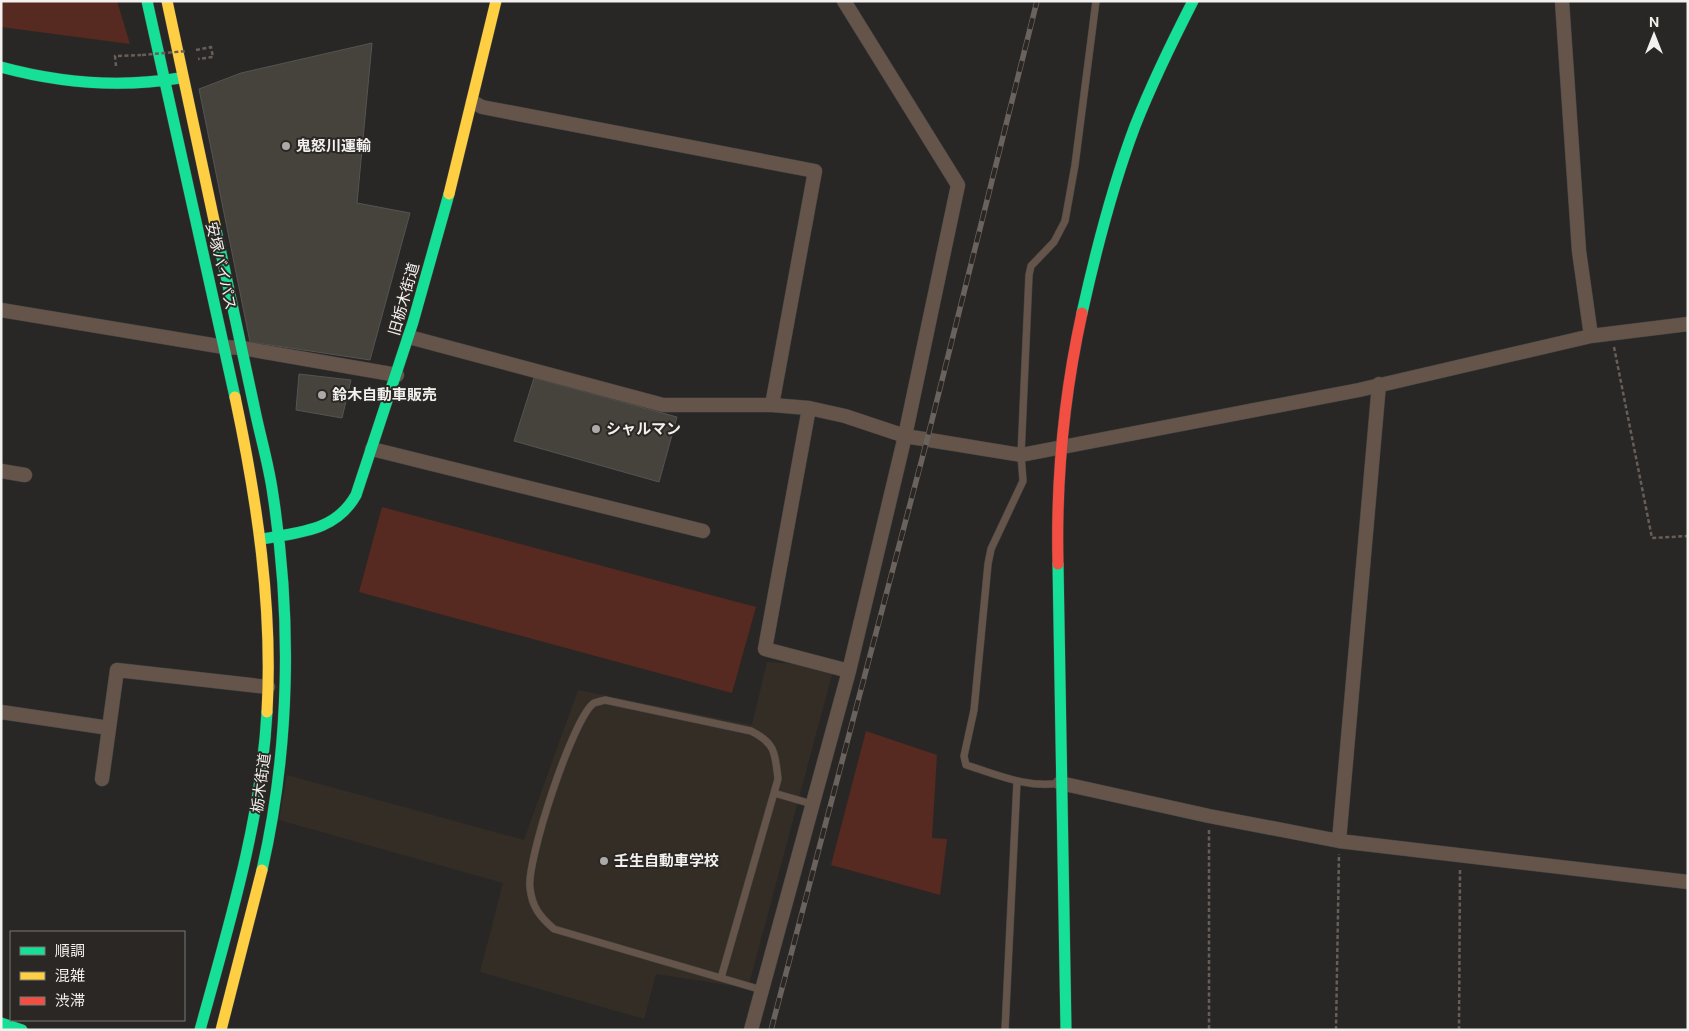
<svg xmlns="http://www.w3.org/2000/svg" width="1689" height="1031" font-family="'DM Sans','Noto Sans JP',sans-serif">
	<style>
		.built { fill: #332d26 }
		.green { fill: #562921 }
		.building { fill: #46433d; stroke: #545452 }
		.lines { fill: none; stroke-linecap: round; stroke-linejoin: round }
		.lane-casing { stroke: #444342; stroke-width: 8 }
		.street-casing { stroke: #444342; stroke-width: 15 }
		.fast-casing { stroke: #444342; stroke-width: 12 }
		.slow-casing { stroke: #444342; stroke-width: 12 }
		.jam-casing { stroke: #444342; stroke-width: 12 }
		.path { stroke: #685e58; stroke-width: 2.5; stroke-dasharray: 4 2.5; stroke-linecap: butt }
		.lane { stroke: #64544a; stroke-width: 7 }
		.street { stroke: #64544a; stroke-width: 14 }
		.fast { stroke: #16e098; stroke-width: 11 }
		.slow { stroke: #ffcf43; stroke-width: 11 }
		.jam { stroke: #f24e42; stroke-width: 11 }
		.rail-casing { stroke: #6a625c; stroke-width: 5.5 }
		.rail { stroke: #2a2724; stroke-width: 4; stroke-dasharray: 11; stroke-linecap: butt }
		.path-bridge { stroke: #685e58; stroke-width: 2.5; stroke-dasharray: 4 2.5; stroke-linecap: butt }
		.poi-dot { fill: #acaaa8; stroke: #2a2724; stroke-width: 2 }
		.labels { text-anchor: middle; stroke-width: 4; stroke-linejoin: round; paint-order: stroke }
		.poi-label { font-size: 15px; font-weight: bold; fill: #f3f1ef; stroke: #2a2724; text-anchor: start }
		.street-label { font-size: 15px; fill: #f3f1ef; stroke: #2a2724 }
	</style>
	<rect width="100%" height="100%" fill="#292725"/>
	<path class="built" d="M767 662 834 667 748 988 656 974 644 1019 480 972 503 883 279 820 287 775 524 840 578 690 752 725Z"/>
	<path class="green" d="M1 1H117L130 44 1 27Z
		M382 507 756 607 732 693 359 592Z
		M866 731 937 755 932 838 947 839 940 895 831 865Z"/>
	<path class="building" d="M372 43 357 203 410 213 370 360 250 342 199 89 241 73Z
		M299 374 351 380 342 418 296 410Z
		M534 378 677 417 659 482 514 441Z"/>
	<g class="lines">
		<defs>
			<path id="lane" d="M605 700 751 731C775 743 775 752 778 779L721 978 554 929C540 917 532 907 530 888 526 862 573 717 594 703 597 702 602 701 605 700Z
				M1060 783C1028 789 996 774 966 765L964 756 974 710 988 564 991 549 1023 481 1021 455 1029 275 1031 266 1054 242 1065 221 1075 165 1096 1
				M774 793 812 804
				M721 978 762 990
				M1005 1030 1017 781"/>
			<path id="street" d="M1562 1 1579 251 1591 336
				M473 102 482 107 815 171 772 405
				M1 310 224 347 242 348 397 375
				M409 337 663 405H772L809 408 845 416 905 436 1021 455 1359 390 1591 336 1688 324
				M809 408 765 649 849 671
				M372 449 703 531
				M1 471 25 475
				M1 712 109 728
				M102 779 117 670 268 687
				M1060 783 1209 816 1339 841 1688 882
				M1339 841 1379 384
				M751 1030 849 671 905 436 958 185 844 1"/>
			<path id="fast" d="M147 1 235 397
				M1 67C60 83 120 88 180 78
				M215 225C228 286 241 346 254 406 260 436 269 465 273 495 292 619 290 748 262 870
				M1082 313C1096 250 1112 187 1135 126 1152 83 1172 42 1193 1
				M263 539C300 532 336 531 356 495L413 322 449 194
				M1058 564 1066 1030
				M1 1023 22 1030
				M200 1030C229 925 261 821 267 712"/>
			<path id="slow" d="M167 1 215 225
				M449 194 496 1
				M235 397C257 500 273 607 267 712
				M221 1030 262 870"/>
			<path id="jam" d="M1058 564C1056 481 1064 395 1082 313"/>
		</defs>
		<use href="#lane" class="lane-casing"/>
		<use href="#street" class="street-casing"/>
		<use href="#fast" class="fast-casing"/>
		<use href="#slow" class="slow-casing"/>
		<use href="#jam" class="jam-casing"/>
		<path class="path" d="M196 50 211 47 213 57 198 59
			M116 66 115 56 141 55
			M1614 347 1652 538 1688 536
			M1209 830V1030
			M1336 1030 1339 854
			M1459 1030 1460 869"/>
		<use href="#lane" class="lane"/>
		<use href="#street" class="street"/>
		<use href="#fast" class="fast"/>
		<use href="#slow" class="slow"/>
		<use href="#jam" class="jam"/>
		<defs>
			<path id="rail" d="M771 1030 927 440 1037 1"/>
		</defs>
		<use href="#rail" class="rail-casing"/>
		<use href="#rail" class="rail"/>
		<path class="path-bridge" d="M142 55 187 51"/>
	</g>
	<g class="poi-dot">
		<circle cx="286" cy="146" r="5"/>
		<circle cx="322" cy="395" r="5"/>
		<circle cx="596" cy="429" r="5"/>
		<circle cx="604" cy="861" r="5"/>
	</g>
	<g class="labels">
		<g class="poi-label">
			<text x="296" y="151">鬼怒川運輸</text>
			<text x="332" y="400">鈴木自動車販売</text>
			<text x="606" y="434">シャルマン</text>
			<text x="614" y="866">壬生自動車学校</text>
		</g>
		<g class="street-label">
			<text transform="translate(221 266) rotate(77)" y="5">安塚バイパス</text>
			<text transform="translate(404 299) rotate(-74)" y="5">旧栃木街道</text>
			<text transform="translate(261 783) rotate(-82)" y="5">栃木街道</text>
		</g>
	</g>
	<rect width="1689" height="1031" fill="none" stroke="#f3f1ef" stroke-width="5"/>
	<rect x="10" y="931" width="175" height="90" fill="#2a2724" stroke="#7a7875"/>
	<rect x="20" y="947" width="25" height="8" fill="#16e098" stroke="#7a7875"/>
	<text x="55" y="956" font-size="15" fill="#f3f1ef">順調</text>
	<rect x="20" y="972" width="25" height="8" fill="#ffcf43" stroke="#7a7875"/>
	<text x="55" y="981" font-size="15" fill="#f3f1ef">混雑</text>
	<rect x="20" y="997" width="25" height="8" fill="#f24e42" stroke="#7a7875"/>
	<text x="55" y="1006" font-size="15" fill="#f3f1ef">渋滞</text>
	<g transform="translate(1654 35)" stroke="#2a2724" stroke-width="4" paint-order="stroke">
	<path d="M0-4L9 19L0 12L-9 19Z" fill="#f3f1ef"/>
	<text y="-8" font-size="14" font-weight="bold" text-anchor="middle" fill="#f3f1ef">N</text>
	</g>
</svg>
